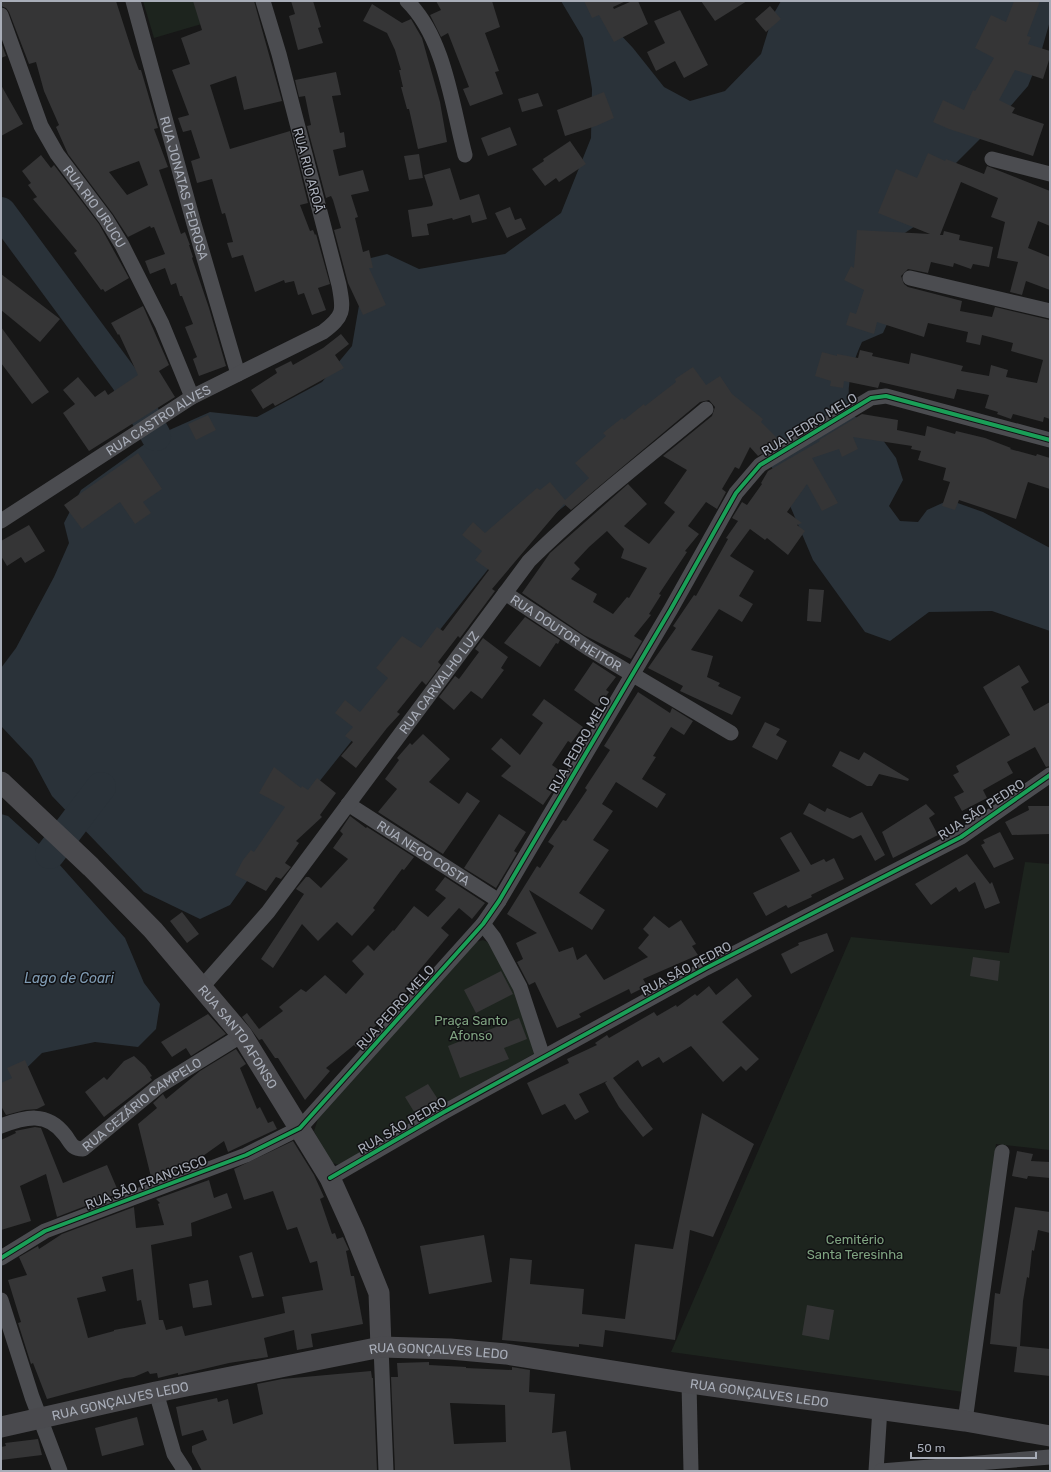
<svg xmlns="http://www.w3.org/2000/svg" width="1051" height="1472" font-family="Rubik,sans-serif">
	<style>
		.green { fill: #1d241e }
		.water { fill: #2a3239 }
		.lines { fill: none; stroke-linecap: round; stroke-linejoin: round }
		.river { stroke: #2a3239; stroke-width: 30 }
		.building { fill: #353536; fill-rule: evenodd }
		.street { stroke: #4b4c50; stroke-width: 15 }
		.secondary { stroke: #4a4a4e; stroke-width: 21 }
		.cycleway-casing { stroke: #111113; stroke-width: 6 }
		.cycleway { stroke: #1a9f57; stroke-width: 4 }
		.labels { text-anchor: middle; stroke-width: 3; stroke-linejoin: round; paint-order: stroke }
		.street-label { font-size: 13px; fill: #a8adb8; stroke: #111113 }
		.park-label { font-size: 13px; fill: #7fa381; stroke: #111113 }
		.water-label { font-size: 14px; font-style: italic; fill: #7f9bb3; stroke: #111113 }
	</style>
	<rect width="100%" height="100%" fill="#171717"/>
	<path class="green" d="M143 1H254L256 8 154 38Z
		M1025 862 1050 864V1150L996 1144 964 1392 671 1352 851 937 1009 953Z
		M483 940 490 943 516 988 535 1053 339 1165 330 1162 314 1131 318 1119 476 942Z"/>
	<path class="water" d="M561 1H589L633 48 664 87 690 101 725 91 761 54 773 15 781 1H1050V21L1040 56 1028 86 995 124 950 169 927 218 893 241 888 322 883 333 862 342C851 366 846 386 850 413L877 432 896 458 903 480 889 506 900 521 918 522 927 510 949 500 983 512 1050 548V631L992 611 929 612 890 641 865 632 813 560 777 475 733 411 701 389 607 472 493 563 307 797 230 905 200 919 144 892 52 796 32 759 1 726V668L16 648 54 577 69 543 64 523 81 490 156 436 210 412 257 417 322 382 352 346 367 259 387 254 419 269 505 254 561 213 591 138 592 89 583 38Z
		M1 814 8 816 50 854 125 938 144 983 160 1004 156 1029 138 1047 95 1042 42 1053 1 1093Z"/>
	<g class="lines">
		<path class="river" d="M1 212 126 381 156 436
			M50 854 101 787"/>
	</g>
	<path class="building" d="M1 1H116L134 57 139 70H141L158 128 154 129 168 167 159 170 181 234 185 232 190 245H189L193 257 192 258 209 308 226 366 199 376 193 359 197 357 185 327 193 324 182 296H180L176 283 171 285 165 268 150 274 145 261 165 254 154 227 151 228 150 226 128 237 113 214 68 154 56 127 59 125 44 91 36 62 29 64 9 12 6 8 1 6ZM139 161 148 185 127 195 109 172Z
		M193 1H254L282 101 244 110 236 76 210 85 230 149 290 131 308 203 300 205 310 231 313 230 315 235 316 234 330 284 318 288 326 310 312 315 304 293 298 295 294 281 285 283 284 280 255 292 243 255 232 258 227 243 233 242 225 213 222 214 212 179 197 183 191 161 200 158 191 130 183 132 178 118 189 115 172 70 190 64 181 38 202 30Z
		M291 1H313L321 27 318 28 323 43 298 50 289 16 295 14Z
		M436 1H492L500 27 485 33 499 71 495 72 503 94 470 106 463 89 469 87 448 33 441 37 430 15 441 10Z
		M584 1H626L613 7 614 9 632 1H638L648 24 614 42 599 15 592 18Z
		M701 1H747L715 21Z
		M1014 1H1040L1027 36 1031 37 1028 44 1050 51V57L1043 79 1015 70 999 100 1015 108 1012 113 1044 124 1033 156 949 129 933 122 943 100 964 110 973 90 975 91 994 58 975 48 991 15 1006 22Z
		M372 4 402 23 411 19 422 38 440 102 447 142 418 149 409 109H407L401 87H403L399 70H401L395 50 387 33 363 21Z
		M770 6 781 19 766 32 755 19Z
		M680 10 708 65 684 78 675 61 656 71 647 52 665 43 654 21Z
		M1 42 6 56 1 58Z
		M336 72 341 95 332 96 340 133 344 132 346 147 333 150 339 176 363 170 369 191 351 195 358 217 355 218 363 252 369 250 373 268H369L386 305 363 315 348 283 334 230 341 228 333 200 331 196 326 198 307 126 311 125 305 96 299 97 295 80Z
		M1 85 23 124 1 136Z
		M604 92 614 118 596 126 565 136 557 110Z
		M538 93 543 106 522 112 518 99Z
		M510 127 517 145 488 156 481 138Z
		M570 141 586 164 559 182 556 178 545 186 532 169 544 161 543 159Z
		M928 153 945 161 946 159 984 174 987 166 1050 191V226L1038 221 1028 248 1050 257V290L1026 281 1022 295 1010 292 1018 262 997 258 1005 222 991 217 998 198 961 182 940 235H943L944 231 960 235 959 240 993 247 989 267 973 264 971 269 954 263 953 267 931 262 928 273 908 269 901 276 904 284 908 287 962 301 960 311 992 317 995 307 1050 320V419L1044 417 1043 422 1013 414 1011 419 997 414 998 412 985 408 989 395 957 389 954 399 880 382 878 388 844 381 843 388 830 386 831 381 815 376 822 352 837 356V354L858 358 860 350 873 353 872 356 909 364 911 353 963 366 961 371 989 376 991 365 1008 370 1006 377 1037 383 1043 360 1011 351 1013 343 982 335 980 345 966 342 968 332 928 323 924 337 877 322 874 334 846 325 850 312 856 314 864 290 844 280 851 266 854 268 857 230 930 234 878 213 896 169 917 178Z
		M419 154 423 178 409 180 404 156Z
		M41 155 51 168 54 165 99 224 129 278 105 292 103 289 101 290 74 253 77 251 33 199 37 197 28 185 31 183 22 171Z
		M450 168 460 200 479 194 487 219 472 223 470 215 453 220 452 218 427 224 429 235 412 237 408 210 432 206 433 204 424 175Z
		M510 207 515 220 521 218 526 229 507 238 495 213Z
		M1 274 60 319 40 342 1 310Z
		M143 306 169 365 159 371 175 397 89 451 63 413 75 404 63 390 78 377 95 397 105 390 108 395 138 375 119 334 118 335 111 323Z
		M1 327 49 392 32 404 1 363Z
		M341 334 349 344 335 355 344 368 275 406 273 403 263 409 251 390 277 373 275 369 291 361 293 365 323 348Z
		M693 367 706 385 720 376 732 394 763 419 761 422 781 442 758 456 750 447 739 469 735 467 722 489 726 492 717 509 706 502 688 526 699 534 685 551 687 552 659 594 661 595 649 614 651 615 634 636 642 641 631 659 584 635 522 593 550 553 628 484 647 504 624 526 649 544 675 512 664 503 687 470 663 456 712 416 715 407 709 400 700 402 571 510 564 504 492 589 495 591 460 638 458 636 438 662 441 665 426 685 422 681 397 712 400 714 387 728 356 768 341 756 353 742 345 736 353 727 335 713 345 700 360 712 388 678 376 668 402 636 421 648 437 627 443 631 489 570 475 560 482 551 462 535 473 522 485 533 537 488 540 490 550 482 565 500 589 478 575 463 606 436 603 433 622 418 624 420 644 404 645 406 676 382 675 379ZM607 531 624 549 621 558 647 568 629 598 627 597 613 614 593 602 597 594 571 579 580 569 574 563 589 547Z
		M862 414 898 420 897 430 925 436 927 426 955 434 956 431 985 438 1011 448 1010 449 1036 456 1037 454 1050 458V489L1028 482 1016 519 959 500 955 510 942 506 950 482 943 480 946 468 918 460 921 451 911 449 912 446 853 437 858 449 842 457 839 449 812 458 838 503 822 511 807 484 787 512 802 523 797 525 805 531 788 555 767 538 765 540 750 529 730 556 754 571 739 596 753 604 742 622 719 609 691 650 713 656 707 677 720 683 718 686 741 697 732 715 680 691 683 686 648 668 676 628 673 626 694 595 696 596 728 539 726 538 738 521 732 518 742 502 747 505 762 484 761 483 768 471 820 441 819 440Z
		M208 415 216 430 196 440 188 424Z
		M138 453 162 489 143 502 151 513 135 524 120 502 82 529 64 505Z
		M29 525 45 551 25 563 21 557 7 566 1 556V541Z
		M809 589 824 590 821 622 807 621Z
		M525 617 560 640 558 644 556 643 540 667 504 643Z
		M483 638 508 657 501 668 504 670 482 699 471 691 454 710 439 697 455 676 459 679 479 652 475 649Z
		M593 662 616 677 606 690 609 692 598 707 574 690Z
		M1019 665 1029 682 1021 687 1034 711 1050 702V766L1046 767 1035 747 1007 762 1013 773 983 790 987 798 962 811 954 797 964 792 953 775 959 772 956 766 1010 735 983 687Z
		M638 692 670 713 672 708 693 721 684 735 671 727 653 756 656 757 642 779 666 794 657 808 616 782 602 804 613 811 593 840 609 850 579 893 605 910 592 930 529 890 559 952 573 947 577 960 586 954 604 980 648 957 638 948 649 935 643 929 654 916 669 928 681 920 696 944 692 946 698 955 643 979 647 986 631 994 629 989 579 1014 581 1017 557 1028 535 982 529 985 517 962 523 959 516 943 537 933 507 914 537 866 540 868 554 846 548 842 563 820 566 821 587 790 585 788 610 750 604 746Z
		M544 699 583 727 571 743 568 741 552 765 559 770 546 789 552 792 543 805 501 776 511 766 491 749 501 738 520 755 543 723 532 715Z
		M765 722 780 729 776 735 787 741 777 760 752 747Z
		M423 734 450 759 429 782 459 804 467 792 480 801 443 854 378 812 397 789 385 779 399 760 397 758 410 743 412 745Z
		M840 751 859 760 864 752 909 779 908 781 879 774 872 786H867L832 766Z
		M274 767 301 788 302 786 308 790 317 778 336 793 320 815 322 817 296 841 299 843 285 863 291 867 281 879 276 877 266 891 235 875 243 860 251 850 254 852 285 807 259 793Z
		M809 803 825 812 827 808 850 818 862 812 885 855 875 861 861 835 853 839 803 814Z
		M926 804 935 814 929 818 938 835 893 858 882 832Z
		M1028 806H1050V834L1012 835 1005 822 1029 810Z
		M499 814 526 832 514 851 517 853 496 888 464 868Z
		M350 816 366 828 367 827 414 857 404 870 402 869 373 908 375 910 352 936 337 922 318 941 302 924 273 968 261 959 304 894 296 889 306 877H309L321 888 348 859 333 848 343 834 340 831Z
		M791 832 811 865 824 859 826 862 834 858 844 879 811 895 812 897 788 908 786 905 766 916 753 893 800 871 780 838Z
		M1000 832 1014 859 994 868 981 845 985 843 983 840Z
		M967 854 990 884 992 882 1000 903 985 909 975 882 959 892 956 887 931 905 915 884Z
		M445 877 485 903 472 919 459 908 441 928 449 935 417 973 419 974 407 985 410 988 379 1019 381 1020 356 1047 354 1045 326 1068 330 1071 305 1100 278 1058H275L262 1039 259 1040 242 1017 247 1013 259 1029 283 1011 279 1007 301 989 306 992 325 975 346 994 364 974 352 961 368 945 374 951 393 930 394 931 414 906 428 917 446 898 435 890Z
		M182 912 199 934 187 943 170 921Z
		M827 933 834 951 791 974 781 954 799 945 798 943Z
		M973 957 1000 961 998 981 970 976Z
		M501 971 513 994 476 1013 464 990Z
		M737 978 752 996 722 1022 759 1059 746 1071 741 1066 723 1082 691 1046 663 1063 659 1057 642 1067 638 1060 613 1078 653 1129 643 1137 619 1107 605 1083 607 1081 579 1094 589 1112 575 1120 565 1104 542 1115 527 1083 569 1063 567 1059 597 1045 595 1043 607 1035 609 1038 654 1012 657 1016 676 1005 677 1007 695 994 697 996 709 986 716 995Z
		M208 1014 226 1034 191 1056 186 1048 172 1057 161 1042Z
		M519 1018 527 1039 504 1048 509 1059 460 1078 448 1046Z
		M236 1049 246 1064 240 1068 257 1109 260 1107 268 1123 273 1121 277 1129 228 1152 224 1141 186 1168 152 1181 138 1124 157 1108 153 1103 163 1094 166 1099 200 1071Z
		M134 1056 145 1066 152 1076 150 1077 152 1080 104 1117 85 1092 104 1077 107 1080 124 1061Z
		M25 1060 45 1105 37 1109 25 1110 6 1115 1 1106V1083L12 1078 7 1068Z
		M428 1084 439 1101 416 1115 405 1097Z
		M702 1113 754 1144 713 1237 690 1230 675 1340 605 1330 603 1347 579 1344V1347L502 1340 510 1258 532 1260 530 1284 584 1289 582 1314 625 1319 635 1244 673 1249Z
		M35 1127 41 1128 63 1183 107 1165 119 1193 57 1217 46 1174 20 1186 31 1221 1 1230V1140L16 1133 15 1131Z
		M293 1141 314 1175 324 1197 320 1199 332 1234 335 1233 337 1239 343 1237 349 1250 346 1251 351 1276H354L363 1324 311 1334 313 1347 297 1350 294 1330 264 1338 268 1357 229 1363 178 1375V1373L158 1378 157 1373 150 1374 148 1371 134 1377 125 1378 47 1399 33 1363 31 1364 18 1323 21 1322 8 1280 27 1275 19 1257 38 1246 39 1249 62 1234 134 1207 136 1228 164 1225 158 1204 160 1203 156 1199 209 1180 214 1198 227 1193 232 1208 191 1223 192 1236 151 1245 159 1320H163L166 1330 182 1326 185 1336 285 1313 282 1297 323 1290 317 1261 310 1263 297 1227 287 1230 273 1191 244 1200 234 1169ZM133 1269 137 1301 141 1300 146 1324 114 1330V1331L88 1338 77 1298 106 1291 102 1277Z
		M1017 1151 1033 1154 1031 1161 1050 1162V1178L1028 1176 1027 1179 1012 1176Z
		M1015 1207 1050 1212V1233L1038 1230 1034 1251 1032 1250 1029 1278 1027 1277 1023 1301 1020 1346 1050 1349V1376L1014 1372 1017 1347 990 1344 995 1293 1000 1294Z
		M484 1235 492 1282 429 1294 420 1246Z
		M252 1252 264 1296 252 1298 239 1256Z
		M208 1280 212 1305 193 1308 189 1284Z
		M807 1305 834 1310 829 1340 802 1335Z
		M429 1362V1365L466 1367V1368L512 1370V1367L530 1370 529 1392 555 1394 552 1433 566 1431 571 1471H395L391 1377H398L397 1363ZM450 1403 505 1405 506 1442 454 1444Z
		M371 1371 372 1378H373L377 1471H202L192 1452V1446L207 1440 203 1430 182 1436 176 1407 217 1398 218 1402 228 1399 233 1424 263 1414 257 1384 282 1379Z
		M137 1417 144 1445 102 1456 95 1428Z
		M38 1439 42 1455 1 1460V1447L6 1446 5 1443Z"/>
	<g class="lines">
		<g class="street">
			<path id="s1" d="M133 1 194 224 238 374"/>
			<path d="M407 1C445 38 452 106 465 155"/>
			<path id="s2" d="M1 15 41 126 57 154 106 219 122 245 162 324 192 397"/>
			<path d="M992 159 1050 174"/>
			<path d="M910 278 1050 311"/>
			<path id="s3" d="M1 521 192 397 323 332C344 316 344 311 339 285L279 54 263 1"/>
			<path id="s4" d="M505 593 588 648 731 733"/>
			<path id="s5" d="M348 804 499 901"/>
			<path d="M483 924 494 938 520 987 543 1057"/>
			<path id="s6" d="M202 987 268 912 529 561C584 506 646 459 706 409"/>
			<path id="s7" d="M1 1126C25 1117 47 1111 65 1135 71 1143 72 1149 83 1149L159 1086 242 1035"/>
			<path d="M330 1178 444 1112 706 968 961 837 1050 775"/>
			<path d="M1 1258 45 1231 246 1155 300 1128 483 924 499 901 671 609 736 493 760 465 871 398 886 396 1050 440"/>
			<path d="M1 1300 32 1397 60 1471"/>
			<path d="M381 1347 386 1471"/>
			<path d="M689 1383 691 1471"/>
			<path d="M156 1392 174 1454 185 1471"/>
			<path d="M965 1421 1002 1152"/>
			<path d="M876 1471 880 1408"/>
			<path d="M881 1471 1050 1457"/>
		</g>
		<g class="secondary">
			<path id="s8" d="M1 782 91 867 153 930 242 1035 330 1178 354 1231 379 1293 381 1347"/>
			<path id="s9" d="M1 1427 156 1392 381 1347 450 1349 506 1354 689 1383 965 1421 1050 1436"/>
		</g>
		<defs>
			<path id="cycleway" d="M330 1178 444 1112 706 968 961 837 1050 775
				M1 1258 45 1231 246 1155 300 1128 483 924 499 901 671 609 736 493 760 465 871 398 886 396 1050 440"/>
		</defs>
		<use href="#cycleway" class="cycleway-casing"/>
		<use href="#cycleway" class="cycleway"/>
	</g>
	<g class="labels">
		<g class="street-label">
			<text transform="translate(309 170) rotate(75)" y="5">RUA RIO AROÃ</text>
			<text dy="5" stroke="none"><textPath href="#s1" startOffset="194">RUA JONATAS PEDROSA</textPath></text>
			<text dy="5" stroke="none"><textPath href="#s2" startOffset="215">RUA RIO URUCU</textPath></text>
			<text dy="5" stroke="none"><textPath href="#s3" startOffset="187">RUA CASTRO ALVES</textPath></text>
			<text transform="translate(809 424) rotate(-31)" y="5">RUA PEDRO MELO</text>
			<text dy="5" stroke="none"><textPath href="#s4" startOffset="73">RUA DOUTOR HEITOR</textPath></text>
			<text dy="5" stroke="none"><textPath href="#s6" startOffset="386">RUA CARVALHO LUZ</textPath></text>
			<text transform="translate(579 744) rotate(-60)" y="5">RUA PEDRO MELO</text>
			<text transform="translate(981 809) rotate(-33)" y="5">RUA SÃO PEDRO</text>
			<text dy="5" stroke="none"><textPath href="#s5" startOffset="90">RUA NECO COSTA</textPath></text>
			<text transform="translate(686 968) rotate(-28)" y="5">RUA SÃO PEDRO</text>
			<text transform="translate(395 1007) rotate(-48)" y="5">RUA PEDRO MELO</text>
			<text dy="5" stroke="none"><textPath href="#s8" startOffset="349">RUA SANTO AFONSO</textPath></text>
			<text dy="5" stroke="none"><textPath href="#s7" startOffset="169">RUA CEZÁRIO CAMPELO</textPath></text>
			<text transform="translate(402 1125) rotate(-30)" y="5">RUA SÃO PEDRO</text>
			<text transform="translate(146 1182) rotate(-21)" y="5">RUA SÃO FRANCISCO</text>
			<text dy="5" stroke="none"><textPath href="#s9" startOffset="446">RUA GONÇALVES LEDO</textPath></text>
			<text dy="5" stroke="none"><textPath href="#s9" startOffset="770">RUA GONÇALVES LEDO</textPath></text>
			<text dy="5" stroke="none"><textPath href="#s9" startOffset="122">RUA GONÇALVES LEDO</textPath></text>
		</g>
		<g class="park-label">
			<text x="471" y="1025">Praça Santo<tspan x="471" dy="15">Afonso</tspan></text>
			<text x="855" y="1244">Cemitério<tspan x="855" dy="15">Santa Teresinha</tspan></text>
		</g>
		<g class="water-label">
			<text x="69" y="983">Lago de Coari</text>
		</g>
	</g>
	<rect width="1051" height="1472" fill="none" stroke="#a8adb8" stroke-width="4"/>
	<path d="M911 1452v6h125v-6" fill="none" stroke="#a8adb8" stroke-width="2"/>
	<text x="917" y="1452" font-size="12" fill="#a8adb8" stroke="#111113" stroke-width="3" paint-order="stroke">50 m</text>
</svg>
